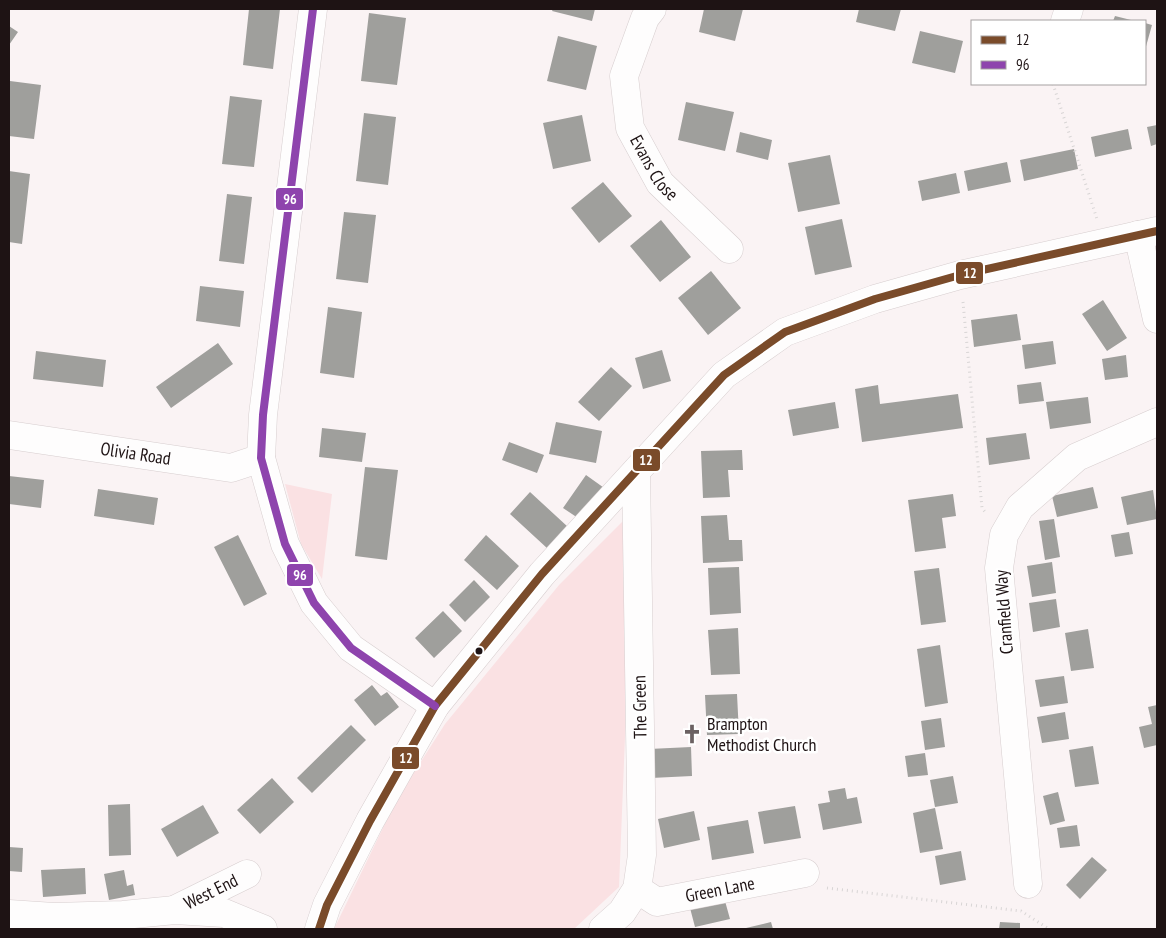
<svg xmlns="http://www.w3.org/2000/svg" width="1166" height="938" font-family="'PT Sans Narrow',sans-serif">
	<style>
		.green { fill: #fae1e3 }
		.building { fill: #9f9f9c }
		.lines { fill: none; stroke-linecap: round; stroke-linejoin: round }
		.minor-casing { stroke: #d7cecf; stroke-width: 29 }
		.path { stroke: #d8d5d5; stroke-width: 3; stroke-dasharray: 1 4; stroke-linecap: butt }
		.minor { stroke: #fefdfd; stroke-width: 28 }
		.bus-1-casing { stroke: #fff; stroke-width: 11 }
		.bus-2-casing { stroke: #fff; stroke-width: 11 }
		.bus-1 { stroke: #7a4b2a; stroke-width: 8 }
		.bus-2 { stroke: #8e44ad; stroke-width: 8 }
		.bus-dot { fill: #1e1314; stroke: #fff; stroke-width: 2 }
		.labels { text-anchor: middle; stroke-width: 5; stroke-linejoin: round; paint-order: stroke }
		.street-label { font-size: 18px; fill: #1e1314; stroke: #fff }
		.poi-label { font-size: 18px; fill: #1e1314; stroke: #fff; text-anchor: start }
		.line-badge { stroke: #fff; stroke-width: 2 }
		.badge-label { font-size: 14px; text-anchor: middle; font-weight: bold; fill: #fff }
	</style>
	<rect width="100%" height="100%" fill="#faf3f4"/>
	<path class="green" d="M285 484 332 494 322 579 301 544Z
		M630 514 625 737 619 887 574 929H334L397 799 445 724 559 585Z"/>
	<path class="building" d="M249 9H280L273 69 243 65Z
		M553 9H595L592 21 552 11Z
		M704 9H743L735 41 699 32Z
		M859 9H901L895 31 856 22Z
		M369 13 406 18 397 85 361 81Z
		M1115 16 1135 21H1113Z
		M1145 23 1152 25 1145 50Z
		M9 26 18 32 9 45Z
		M920 31 963 41 955 73 912 63Z
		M558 36 597 46 586 90 547 81Z
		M10 81 41 85 34 139 9 136Z
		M230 96 262 100 254 167 222 164Z
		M686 102 734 112 725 151 678 140Z
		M364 113 396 117 388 185 356 181Z
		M582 115 591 161 553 169 543 123Z
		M1157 125V144L1151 146 1147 127Z
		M1128 129 1132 149 1095 157 1091 137Z
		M740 132 772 140 768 160 736 152Z
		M1074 149 1078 169 1024 181 1020 160Z
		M830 155 840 204 798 212 788 163Z
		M1007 162 1011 182 968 191 964 171Z
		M9 171 30 174 22 244 9 242Z
		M956 173 960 193 922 201 918 181Z
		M603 182 632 216 599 243 571 208Z
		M227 194 252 197 244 264 219 261Z
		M344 212 376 215 368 283 336 279Z
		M842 219 852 267 815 275 805 227Z
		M661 220 691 257 660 282 630 246Z
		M711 271 741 308 708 335 678 298Z
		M200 286 244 291 240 327 196 321Z
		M1103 300 1127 338 1107 351 1082 314Z
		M328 307 362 312 354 378 320 373Z
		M1017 314 1021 340 974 347 971 320Z
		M1053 341 1056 364 1025 369 1022 345Z
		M218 343 233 364 171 408 156 387Z
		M662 350 671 381 643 389 635 358Z
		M36 351 106 360 103 387 33 379Z
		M1126 355 1128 377 1105 380 1102 359Z
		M611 367 632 386 599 421 578 402Z
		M1041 382 1044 401 1019 404 1017 385Z
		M878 385 880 404 958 394 963 428 862 442 855 389Z
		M1088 397 1091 423 1050 429 1046 402Z
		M835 402 839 428 793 436 788 410Z
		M556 422 602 431 596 463 549 454Z
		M322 428 366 433 362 462 319 457Z
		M1026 433 1030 459 989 465 986 438Z
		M509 442 544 455 537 473 502 460Z
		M742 450 743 470H728L730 497 703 498 701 451Z
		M365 467 398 470 387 560 355 556Z
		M586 475 607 490 584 522 563 508Z
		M9 476 44 480 41 508 9 504Z
		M1093 487 1098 508 1057 517 1052 496Z
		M98 489 158 498 154 525 94 516Z
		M1153 490 1157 519 1127 525 1121 497Z
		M530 492 568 527 548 549 510 514Z
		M953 494 956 516 942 518 946 548 915 552 908 500Z
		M727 515 729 540H742L743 561 703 563 701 516Z
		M1054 519 1060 557 1045 560 1039 521Z
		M1129 532 1133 554 1115 557 1111 535Z
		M238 535 267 594 244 606 214 547Z
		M486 535 519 566 497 590 464 560Z
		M1052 562 1056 593 1032 597 1027 566Z
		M739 567 741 613 710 615 708 568Z
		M939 568 946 622 921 625 914 571Z
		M474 580 490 597 465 622 449 605Z
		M1056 599 1060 627 1033 632 1029 603Z
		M443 611 462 631 434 658 415 638Z
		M738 628 740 674 711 675 708 630Z
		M1088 629 1094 668 1071 671 1065 633Z
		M940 645 948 703 925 707 917 649Z
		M1064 676 1068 703 1040 707 1035 680Z
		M372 685 381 696 387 692 399 707 375 726 354 700Z
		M737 694 739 734 707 735 705 695Z
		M1157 705V745L1144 748 1139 727 1152 724 1148 707Z
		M1065 712 1069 739 1042 743 1037 717Z
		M941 718 945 747 925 750 921 721Z
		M351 725 366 740 312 793 297 778Z
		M1093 746 1099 784 1075 787 1069 750Z
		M691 747 692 776 651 778 649 749Z
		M925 753 928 775 908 777 905 756Z
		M953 776 958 803 935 807 930 780Z
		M272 778 294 802 260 834 237 810Z
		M845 788 847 799 857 797 862 823 823 830 818 804 830 802 828 791Z
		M1058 792 1065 821 1050 825 1043 796Z
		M130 804 131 855 109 856 108 805Z
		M203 805 219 833 177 857 161 829Z
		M795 806 801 838 764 844 758 812Z
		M935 808 943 849 920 853 913 813Z
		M694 811 700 840 664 848 658 819Z
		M748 820 754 853 712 860 707 827Z
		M1077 825 1080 846 1060 848 1057 828Z
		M9 847 23 848 22 872 9 871Z
		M961 851 966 880 940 885 935 856Z
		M1092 857 1107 870 1080 899 1066 885Z
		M85 868 86 894 43 897 41 870Z
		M124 870 127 886 133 884 135 895 109 900 104 874Z
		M725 901 730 919 695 927 690 908Z
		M771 922 773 929H746V928Z
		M1000 922 1020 923V929H999Z"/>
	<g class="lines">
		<defs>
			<g id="minor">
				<path d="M313 9 263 415 261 458 285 544 314 603 351 648 435 706"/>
				<path id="s1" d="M652 9 645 18 624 76 630 128 660 183 729 249"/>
				<path d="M1065 21 1069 9"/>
				<path d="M1138 235 1157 319"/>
				<path id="s2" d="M9 435 231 468 261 458"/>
				<path d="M1028 884 999 568 1004 535 1020 507 1077 457 1157 422"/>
				<path id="s3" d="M637 889 657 902 805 873"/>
				<path id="s4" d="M176 909 247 874"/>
				<path d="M9 914 54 917 123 915 175 910 224 913 263 929"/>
				<path d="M319 929 327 905 370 821 435 706 542 574 724 375 785 332 875 299 960 275 1157 231"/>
				<path d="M603 929 622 912 637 889 642 855 636 472"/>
			</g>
		</defs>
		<use href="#minor" class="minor-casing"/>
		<path class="path" d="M1053 84 1097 219
			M963 302 982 508 986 513
			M827 888 1021 911 1049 929"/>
		<use href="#minor" class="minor"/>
		<defs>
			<path id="bus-1" d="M319 929 327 905 370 821 435 706 542 574 724 375 785 332 875 299 960 275 1157 231"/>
			<path id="bus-2" d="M313 9 263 415 261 458 285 544 314 603 351 648 435 706"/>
		</defs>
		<use href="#bus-1" class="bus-1-casing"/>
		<use href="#bus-2" class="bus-2-casing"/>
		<use href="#bus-1" class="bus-1"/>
		<use href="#bus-2" class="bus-2"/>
	</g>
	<defs>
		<symbol id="church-bare" viewBox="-9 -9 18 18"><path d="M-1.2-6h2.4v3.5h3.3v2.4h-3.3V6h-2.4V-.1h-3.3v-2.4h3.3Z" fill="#6b6162" stroke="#fff" stroke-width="2.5" paint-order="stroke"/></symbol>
	</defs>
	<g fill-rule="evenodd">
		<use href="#church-bare" x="678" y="720" width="28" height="28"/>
	</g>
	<circle class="bus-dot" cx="479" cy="651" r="4.5"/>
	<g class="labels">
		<g class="street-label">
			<text dy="6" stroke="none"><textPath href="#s1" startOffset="172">Evans Close</textPath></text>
			<text dy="6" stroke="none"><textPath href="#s2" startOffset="128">Olivia Road</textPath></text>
			<text transform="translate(1004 612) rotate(-94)" y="6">Cranfield Way</text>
			<text transform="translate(640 707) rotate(-91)" y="6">The Green</text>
			<text dy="6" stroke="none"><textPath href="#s3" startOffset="88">Green Lane</textPath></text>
			<text dy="6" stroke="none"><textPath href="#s4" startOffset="39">West End</textPath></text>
		</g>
		<g class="poi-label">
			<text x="707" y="730">Brampton<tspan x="707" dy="21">Methodist Church</tspan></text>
		</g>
	</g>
	<g class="line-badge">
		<rect x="275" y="187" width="29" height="24" rx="5" fill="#8e44ad"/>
		<rect x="955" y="261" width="29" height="24" rx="5" fill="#7a4b2a"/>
		<rect x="632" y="448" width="29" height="24" rx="5" fill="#7a4b2a"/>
		<rect x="286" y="563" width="28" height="24" rx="5" fill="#8e44ad"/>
		<rect x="391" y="746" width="29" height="24" rx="5" fill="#7a4b2a"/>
	</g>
	<g class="badge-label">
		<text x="290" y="204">96</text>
		<text x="970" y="278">12</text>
		<text x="646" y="465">12</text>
		<text x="300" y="580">96</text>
		<text x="406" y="763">12</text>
	</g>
	<rect width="1166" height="938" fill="none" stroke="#1e1314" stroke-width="20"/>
	<rect x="971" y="20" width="175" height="65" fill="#ffffff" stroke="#a5a1a1"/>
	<rect x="981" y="36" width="25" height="8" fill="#7a4b2a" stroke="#a5a1a1"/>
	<text x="1016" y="45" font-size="15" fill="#1e1314">12</text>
	<rect x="981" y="61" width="25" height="8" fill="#8e44ad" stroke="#a5a1a1"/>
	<text x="1016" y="70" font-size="15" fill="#1e1314">96</text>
</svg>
